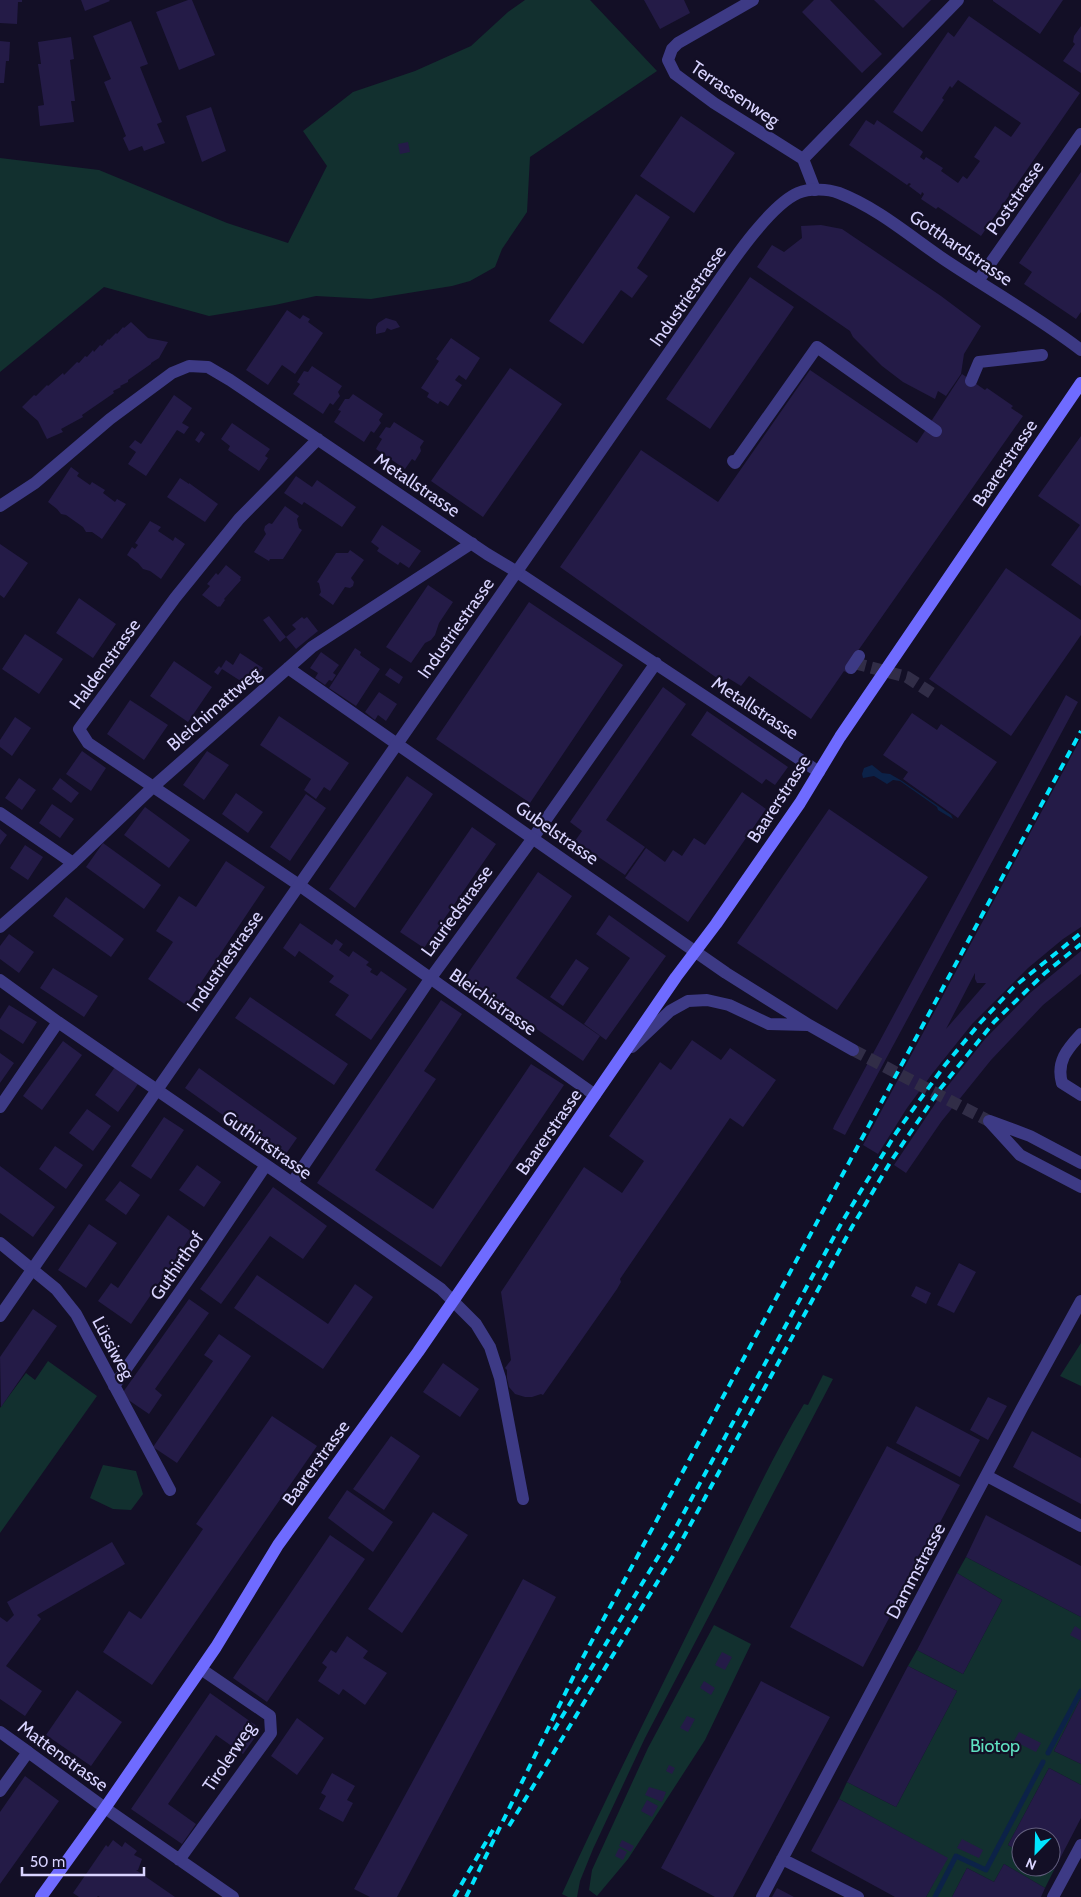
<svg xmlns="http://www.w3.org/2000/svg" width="1081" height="1897" font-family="Cabin,sans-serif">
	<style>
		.green { fill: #12302f }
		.water { fill: #0c2248 }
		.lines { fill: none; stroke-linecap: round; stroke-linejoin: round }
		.stream { stroke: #0c2248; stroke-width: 5 }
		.building { fill: #241b47; fill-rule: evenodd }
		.pedestrian-tunnel { stroke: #312d47; stroke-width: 12; stroke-dasharray: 12 6; stroke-linecap: butt }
		.tertiary-tunnel { stroke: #312d47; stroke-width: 12; stroke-dasharray: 12 6; stroke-linecap: butt }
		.pedestrian { stroke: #3d3a85; stroke-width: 12 }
		.minor { stroke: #3d3a85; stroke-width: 12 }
		.tertiary { stroke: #3d3a85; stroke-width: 12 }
		.secondary { stroke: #6f6bff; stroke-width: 12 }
		.rail { stroke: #00e5ff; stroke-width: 4; stroke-dasharray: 8 6; stroke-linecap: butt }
		.labels { text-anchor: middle; stroke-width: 4.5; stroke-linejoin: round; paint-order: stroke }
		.street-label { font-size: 18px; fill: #d9d4ff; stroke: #130f26 }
		.park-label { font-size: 18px; fill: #5fe0c0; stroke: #130f26 }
	</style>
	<rect width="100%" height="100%" fill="#130f26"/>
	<path class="green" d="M525 0H590L657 71 530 157 527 212 502 249 495 267 470 281 452 286 371 299 316 296 275 305 209 316 104 287 0 372V158L99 170 227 223 288 243 327 166 303 131 353 92 415 71 471 46 508 12Z
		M1081 1343V1386L1060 1376Z
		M48 1361 97 1396 0 1533V1408L26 1373 35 1380Z
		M823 1375 833 1379 645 1738 593 1849 580 1881 577 1897H568L562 1894C607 1795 656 1698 704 1600 737 1534 766 1467 804 1404L808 1405Z
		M103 1465 136 1471 143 1494 131 1510 113 1509 90 1498Z
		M966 1557 1081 1617V1698L1054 1751 1081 1764V1785L1049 1768 1008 1845 1021 1852V1867H1050L1054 1870 1045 1888 1004 1864 994 1882 967 1868 952 1897H926L947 1858 839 1799 847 1782 896 1807 957 1691 908 1666 917 1650 963 1674 1002 1600 957 1573Z
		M714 1625 751 1644 705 1740 628 1859 597 1896 589 1890 592 1870 648 1748Z"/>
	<path class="water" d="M872 765 882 773 890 774 902 781 951 815 953 819 938 810 937 807 900 781 893 780 887 784 874 776 863 778 862 774 864 768Z"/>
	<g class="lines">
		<path class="stream" d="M1048 1753 1081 1691
			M935 1897 956 1856 986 1870 1043 1762"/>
	</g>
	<path class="building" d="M0 0H22V2H18L17 24 0 23Z
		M81 0H109L110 1 85 11Z
		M188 0H192L215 55 179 70 156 12Z
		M644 0H684L690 13 660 29Z
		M814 0H830L882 54 862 73 802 12Z
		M874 0H931L903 28Z
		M993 0H1063L1040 34 993 1Z
		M969 16 1080 93 981 236 938 207 936 209 921 199 924 194 922 192 921 195 909 186 911 184 909 183 907 185 849 145 866 120 874 125 877 120 921 150 923 152 920 157 924 160 926 157 943 168 941 171 958 183 963 176 967 179 980 161 974 157 995 126 1011 137 1021 123 958 80 952 88 950 86 942 98 944 100 922 132 893 112 948 32 954 37Z
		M131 21 148 64 140 67 162 122 157 124 165 143 144 151 142 146 129 151 123 138 126 136 104 82 111 79 93 36Z
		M1081 26V73L1063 61 1075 44 1073 42 1074 36Z
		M71 37 74 59 70 60 75 101H71L74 122 40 126 38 106 44 105 38 64H41L38 42Z
		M0 41 10 42 9 61H6L4 83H0Z
		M211 107 226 151 202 162 186 116Z
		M681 116 735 153 694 213 640 176Z
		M408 142 410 152 400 154 398 144Z
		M1081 172V312L1076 319 1024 284 1032 272 1019 263Z
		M636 194 670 217 637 268 648 276 632 298 621 290 583 344 549 321Z
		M821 225 842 229 941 296 981 326 964 354 961 374 946 396 938 391 935 399 903 382 882 366 853 337 850 331 757 267 772 245 784 252 802 238 801 226Z
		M750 277 794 307 710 429 666 399Z
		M287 310 300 319 303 315 310 319 308 322 323 333 295 374 282 365 268 385 246 370Z
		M386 318 396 321 400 327 391 330 387 328 385 332 376 334V327L378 323Z
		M131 322 148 338 168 342 159 358 151 363V364L128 380V382L120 386 121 387 113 391 114 393 82 415 83 417 61 429 63 432 47 439 38 421 22 407 34 395 36 396 47 385 48 386 63 373 64 375 77 362 79 363 85 356 87 357 93 350 94 352 100 345 102 346 108 339 109 340 116 333 117 334 123 327 124 328Z
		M451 338 480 358 466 380 459 375 455 380 462 385 448 406 440 401 438 404 427 397 429 393 421 388 439 361 436 359Z
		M312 366 342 386 338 392 340 396 333 405 330 403 323 414 293 394 300 384 297 382 304 371 308 372Z
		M510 368 562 404 483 517 431 481Z
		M810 370 917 443 962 374 985 390 987 388 1013 406 1011 408 1023 416 855 655 849 674 844 671 811 719 749 676 741 686 728 678 724 683 560 567 641 450 718 502Z
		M353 394 383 414 379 420 381 423 374 433 371 431 364 442 334 422 341 411 338 410 345 399H349Z
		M174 395 192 408 182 423 189 427 184 434 177 430 146 476 128 464 136 452 129 447 135 440 141 444Z
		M394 422 424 441 420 447 421 451 415 461 412 459 405 469 376 449 382 439 379 437 386 427 390 428Z
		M232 423 270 449 265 456 268 458 259 471 228 450 230 446 221 439Z
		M201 431 205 434 199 443 195 440Z
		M1081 436V586L1051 565 1080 525 1038 496Z
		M71 467 79 473 77 476 90 485 92 482 105 490 103 493 115 502 117 499 126 504 102 539 92 532H86L83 527 66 515 61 514 57 509 48 502Z
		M296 476 312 487 317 480 356 507 342 527 304 502 302 505 284 493Z
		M180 478 189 484V483L218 504 205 522 167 497Z
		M285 506 299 516 297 519 299 528 302 530 283 559H270L269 561 254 552 266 534 264 530 265 526 269 523 272 524Z
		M150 521 161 527 158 531 173 541 175 537 185 544 161 579 150 571 143 569 138 563 127 555 132 547 135 549 138 545 135 543Z
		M382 525 421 551 409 568 400 562 398 565 377 551 379 548 371 542Z
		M0 544 28 563 4 598 0 595Z
		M350 550 364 560 351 578 354 582 353 586 350 588 345 587 333 605 319 595 321 592 319 583 317 582 336 553H348Z
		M226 565 241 577 240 579 241 580 224 599 225 600 220 607 219 606 218 607 202 595 210 586 207 584 216 573 218 575Z
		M1006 568 1081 620V635L1011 736 929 679Z
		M428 585 453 602 439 623 435 635 431 640 425 643 411 663 386 647Z
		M79 598 116 624 93 658 56 633Z
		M529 602 623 665 530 803 436 739Z
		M269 616 286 637 280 642 263 620Z
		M302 617 304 619 307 617 318 631 296 649 286 637 296 629 292 625Z
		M25 634 63 659 39 694 2 669Z
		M355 648 361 652 360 655 380 669 356 706 329 688Z
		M321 652 339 665 333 673 336 675 332 681 329 680 325 685 315 678 318 673 310 668Z
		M240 653 263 668 250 687 222 669 218 675 214 672 219 666 221 668 226 660 233 665Z
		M174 661 212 687 188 722 150 696Z
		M390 668 403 677 399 684 385 675Z
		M663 687 686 704 606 820 645 847 625 875 575 841 582 831 570 822Z
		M379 692 397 704 386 721 378 715 375 720 365 712Z
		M1066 695 1078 702 845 1135 833 1129 834 1126Z
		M130 700 168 725 144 760 107 734Z
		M707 711 788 767 775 785 766 779 762 784 691 735Z
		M912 713 937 730 941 724 997 762 958 818 903 779 908 772 883 755Z
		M279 716 349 763 330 791 324 787 316 799 304 790 311 779 260 745Z
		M15 717 31 728 12 756 0 747V740Z
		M1081 738V927L1063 939 1028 968 972 1024 932 1074 907 1108 878 1154 863 1145ZM975 973V979L977 983H986L946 1029Z
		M82 751 106 768 91 791 66 774Z
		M207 751 229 765 204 800 183 785Z
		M407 776 433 794 355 908 329 889Z
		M19 778 36 790 22 810 5 798Z
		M60 778 79 793 71 803 52 789Z
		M742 792 766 809 688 922 625 878 646 848 665 862 673 850 682 856 694 838 705 845Z
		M236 793 263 812 248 833 222 814Z
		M306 794 326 808 290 861 270 847Z
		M52 804 74 819 60 838 39 823Z
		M145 807 190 840 169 868 124 835Z
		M829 809 928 877 837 1010 737 943Z
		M472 827 496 844 424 948 400 932Z
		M0 829 7 835 0 845Z
		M103 843 161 885 144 909 86 867Z
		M25 845 43 857 28 880 10 868Z
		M226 861 265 887 186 1005 148 979 173 942 156 931 179 896 196 907Z
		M538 872 572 896 516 978 600 1036 583 1061 464 979Z
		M66 897 124 939 111 957 53 916Z
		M609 915 666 956 606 1040 584 1024 630 958 596 934Z
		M300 923 332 945 336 939 343 944 339 950 349 957 353 951 369 962 366 965 372 969 370 972 377 976 381 971 407 989 371 1040 335 1015 349 995 329 982 334 976 299 951 295 957 283 948Z
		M9 934 34 952 19 973 0 959V946Z
		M1081 951V974L1043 1005 991 1060 941 1122 906 1173 894 1165 943 1092 985 1039 1030 993Z
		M576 959 589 968 563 1006 550 997Z
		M53 968 98 996 84 1017 40 988Z
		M250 997 348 1064 334 1085 235 1018Z
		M441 1000 462 1014 424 1071 436 1079 375 1170 433 1209 531 1064 564 1085 441 1267 317 1183Z
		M9 1005 37 1022 23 1044 0 1029V1019Z
		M692 1040 721 1060 730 1048 776 1080 743 1127 730 1118 620 1279 621 1282 617 1289 543 1395 541 1394 532 1397H525L515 1394 509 1387 507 1378V1370L505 1368 511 1360 501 1292 584 1167 622 1193 644 1161 609 1136 660 1062 671 1070Z
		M63 1041 82 1055 42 1110 23 1096Z
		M0 1053 14 1063 0 1083Z
		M115 1067 138 1084 118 1112 95 1095Z
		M199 1068 297 1138 283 1158 185 1088Z
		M87 1109 111 1126 93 1151 69 1133Z
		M164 1117 184 1130 151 1179 131 1166Z
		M55 1146 83 1165 66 1189 39 1169Z
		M197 1165 221 1182 204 1207 179 1190Z
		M0 1166 55 1207 33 1237 0 1213Z
		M120 1181 140 1195 126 1215 105 1200Z
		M273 1187 327 1226 303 1259 270 1236 221 1304 200 1289Z
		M168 1215 193 1233 131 1324 98 1301 111 1283 118 1288Z
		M89 1224 117 1243 86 1288 58 1270Z
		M959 1263 976 1272 954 1313 937 1305Z
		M257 1275 328 1324 355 1284 373 1297 323 1369 234 1308Z
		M916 1286 931 1293 926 1304 911 1296Z
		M189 1299 209 1313 155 1389 162 1395 149 1414 121 1395Z
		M33 1309 57 1326 1 1407 0 1357Z
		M219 1334 251 1356 177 1463 153 1447 213 1361 204 1355Z
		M443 1363 479 1389 460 1417 423 1392Z
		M988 1397 1007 1406 988 1440 970 1430Z
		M916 1406 980 1440 960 1477 896 1443Z
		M272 1416 317 1446 152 1685 103 1652 129 1611 141 1619 203 1529 196 1524Z
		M1032 1431 1081 1458V1504L1013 1467Z
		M391 1436 420 1456 384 1510 353 1489Z
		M887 1446 960 1485 863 1667 790 1627Z
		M347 1490 393 1522 373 1552 328 1518Z
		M433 1512 468 1535 402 1633 368 1609Z
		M986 1515 1081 1566V1617L966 1557Z
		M330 1535 365 1559 267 1702 233 1678Z
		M112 1542 125 1564 37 1615 41 1619 6 1666 42 1691 25 1716 0 1699V1617L7 1622 14 1615 7 1602Z
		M957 1573 1002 1600 963 1674 917 1650Z
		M523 1579 556 1597 397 1897H370L354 1889Z
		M1075 1626 1081 1630V1641L1070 1635Z
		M347 1636 368 1651 363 1658 387 1673 365 1705 343 1689 339 1695 318 1681 327 1667 322 1663 331 1650 336 1653Z
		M722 1652 732 1657 725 1670 715 1665Z
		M908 1666 957 1691 896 1807 847 1782Z
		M704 1681 715 1688 711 1695 700 1688Z
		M761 1681 830 1717 733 1897H715L661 1868Z
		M77 1690 122 1722 91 1766 46 1735Z
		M210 1693 261 1729 243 1754 216 1735 168 1804 196 1824 182 1844 131 1809Z
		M1081 1698V1764L1054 1751Z
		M687 1716 695 1719 688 1732 680 1728Z
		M297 1718 324 1738 297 1775 271 1756Z
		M1019 1732 1041 1743 1036 1752 1014 1741Z
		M669 1765 675 1768 672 1774 666 1771Z
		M1049 1768 1081 1785V1818L1054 1870 1051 1868V1837H1021V1852L1008 1845Z
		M332 1773 355 1786 347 1800 353 1803 343 1822 319 1809 326 1796 321 1793Z
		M25 1776 59 1801 0 1884V1812Z
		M649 1787 666 1792 662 1802 645 1795Z
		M839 1799 948 1858 926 1897H895L811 1851Z
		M647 1800 658 1806 652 1817 641 1811Z
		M962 1839 983 1850 979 1858 957 1848Z
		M113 1840 122 1847 125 1842 137 1851 134 1855 142 1859 138 1870H136L175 1897H100L98 1896 97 1897H79L73 1893 106 1845 108 1847Z
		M622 1840 634 1846 631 1852 619 1846Z
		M619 1848 627 1852 623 1860 615 1856Z
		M1004 1864 1045 1888 1041 1897H952L967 1868 994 1882Z
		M777 1888 794 1897H772Z"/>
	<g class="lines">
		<path class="pedestrian-tunnel" d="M854 663 907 677 936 696"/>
		<path class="tertiary-tunnel" d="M853 1050 989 1121"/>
		<path class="pedestrian" d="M971 381 979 362 1042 355
			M733 461 735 463 817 347 936 431
			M851 668 859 656
			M0 1732 28 1752"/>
		<path class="minor" d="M753 0 678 43 672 49 668 60 675 74 714 103 803 159
			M815 190 803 159 958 0
			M978 281 1081 134
			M318 439 239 519 175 598 79 729 88 743 299 885 595 1095
			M0 506 35 483 110 419 172 373 189 366 208 367 230 380 487 554 517 572 819 772
			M288 668 397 744
			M0 813 73 863
			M0 927 73 863 154 786 312 647 472 543
			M0 980 58 1022 282 1176 441 1289 476 1324 490 1347 500 1378 523 1499
			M1081 1034C1067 1049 1056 1062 1062 1083L1081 1095
			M0 1107 58 1022
			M292 1183 430 979 533 838 656 663
			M0 1243 56 1289 76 1314 170 1490
			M114 1386 202 1260 266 1165
			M987 1476 1081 1526
			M0 1791 28 1752 105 1808 233 1897
			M782 1859 858 1897
			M179 1860 271 1733 270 1716 201 1669
			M762 1897 1022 1408 1081 1301
			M1053 1897 1081 1845"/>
		<path class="tertiary" d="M397 744 726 973 809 1025 853 1050
			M632 1047 670 1011 688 1001 707 1000 729 1005 769 1024 808 1025
			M989 1121 1020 1155 1081 1187
			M990 1121 1030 1136 1081 1163
			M0 1316 713 289C731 263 770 205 798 193 810 188 828 189 839 193 878 208 911 237 945 260 990 290 1038 317 1081 350"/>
		<path class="secondary" d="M41 1897 105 1808 216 1647 278 1545 418 1352 621 1057 676 977 716 924 800 803 840 737 1081 383"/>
		<path class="rail" d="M554 1730 675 1529 842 1222 896 1133 945 1065 980 1023 1015 986 1081 933
			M509 1826 675 1553 852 1227 891 1161 940 1089 994 1022 1045 973 1081 944
			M454 1897 493 1830
			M466 1897 580 1663 1081 731"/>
	</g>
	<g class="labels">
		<g class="street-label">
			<text transform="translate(735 94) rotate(34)" y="6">Terrassenweg</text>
			<text transform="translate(1015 198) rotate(-55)" y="6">Poststrasse</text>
			<text transform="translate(961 248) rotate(34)" y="6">Gotthardstrasse</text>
			<text transform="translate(688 296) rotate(-55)" y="6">Industriestrasse</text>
			<text transform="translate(1005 463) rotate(-56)" y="6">Baarerstrasse</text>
			<text transform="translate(417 485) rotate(34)" y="6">Metallstrasse</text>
			<text transform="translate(456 628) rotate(-55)" y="6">Industriestrasse</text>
			<text transform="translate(105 664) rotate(-54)" y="6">Haldenstrasse</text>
			<text transform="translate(755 708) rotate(33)" y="6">Metallstrasse</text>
			<text transform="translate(214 709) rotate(-41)" y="6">Bleichimattweg</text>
			<text transform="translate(779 799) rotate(-57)" y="6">Baarerstrasse</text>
			<text transform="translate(557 833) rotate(35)" y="6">Gubelstrasse</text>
			<text transform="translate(457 911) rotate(-54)" y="6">Lauriedstrasse</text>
			<text transform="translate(225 961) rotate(-55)" y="6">Industriestrasse</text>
			<text transform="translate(493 1002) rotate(35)" y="6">Bleichistrasse</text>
			<text transform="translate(549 1132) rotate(-55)" y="6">Baarerstrasse</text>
			<text transform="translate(267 1145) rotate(35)" y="6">Guthirtstrasse</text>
			<text transform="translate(177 1266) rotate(-55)" y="6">Guthirthof</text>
			<text transform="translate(113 1348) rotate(62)" y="6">Lüssiweg</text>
			<text transform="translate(316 1463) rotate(-54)" y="6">Baarerstrasse</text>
			<text transform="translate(916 1571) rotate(-62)" y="6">Dammstrasse</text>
			<text transform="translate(63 1756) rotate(36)" y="6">Mattenstrasse</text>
			<text transform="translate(229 1757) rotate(-56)" y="6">Tirolerweg</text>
		</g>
		<g class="park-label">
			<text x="995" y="1752">Biotop</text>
		</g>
	</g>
	<g transform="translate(1036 1852) rotate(203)"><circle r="24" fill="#130f26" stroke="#625e7d"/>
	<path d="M0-4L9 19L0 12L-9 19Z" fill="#00e5ff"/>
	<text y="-8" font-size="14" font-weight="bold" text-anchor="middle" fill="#d9d4ff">N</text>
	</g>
	<path d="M22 1867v8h122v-8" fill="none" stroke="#d9d4ff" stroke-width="2.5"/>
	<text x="30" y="1867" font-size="15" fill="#d9d4ff" stroke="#130f26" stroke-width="4" paint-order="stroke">50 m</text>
</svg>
